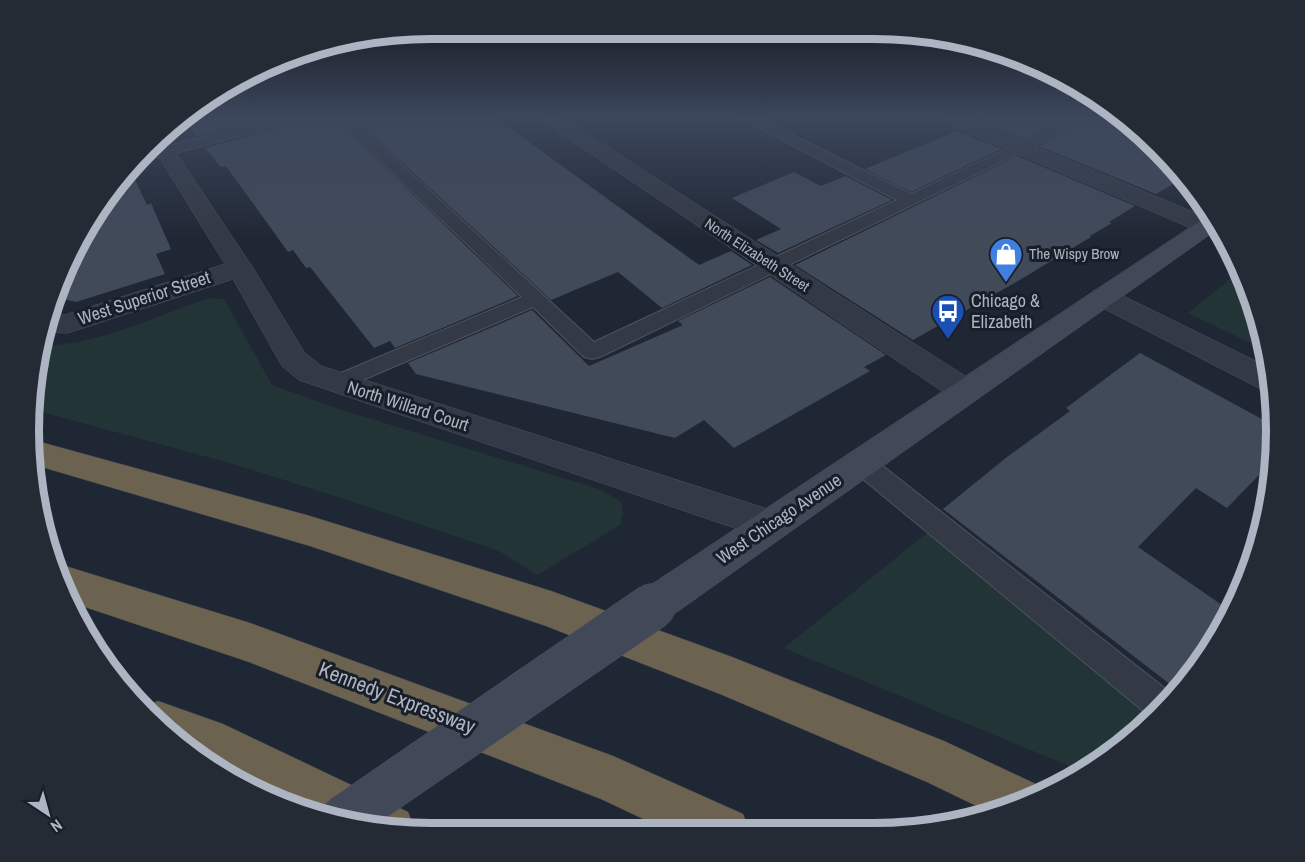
<svg xmlns="http://www.w3.org/2000/svg" width="1305" height="862" font-family="'Archivo Narrow',sans-serif">
	<style>
		.green { fill: #223436 }
		.building { fill: #414a59 }
		.lines { fill: none; stroke-linecap: round; stroke-linejoin: round }
		.lane-casing { stroke: #4d5460; stroke-width: 2 }
		.street-casing { stroke: #4d5460; stroke-width: 1 }
		.secondary-casing { stroke: #4d5460; stroke-width: 1 }
		.highway-casing { stroke: #3d444f; stroke-width: 1 }
		.lane { fill: #333945; fill-rule: evenodd }
		.street { fill: #333945; fill-rule: evenodd }
		.secondary { fill: #414858; fill-rule: evenodd }
		.highway { fill: #6b6250; fill-rule: evenodd }
		.secondary-bridge-casing { stroke: #4d5460; stroke-width: 47; stroke-linecap: butt }
		.secondary-bridge { stroke: #414858; stroke-width: 46 }
		.labels { text-anchor: middle; stroke-width: 6; stroke-linejoin: round; paint-order: stroke }
		.far-poi-label { font-size: 15px; fill: #adb4c2; stroke: #181f29; text-anchor: start }
		.far-street-label { font-size: 15px; fill: #adb4c2; stroke: #181f29 }
		.street-label { font-size: 18px; fill: #adb4c2; stroke: #181f29 }
		.poi-label { font-size: 18px; fill: #adb4c2; stroke: #181f29; text-anchor: start }
		.near-street-label { font-size: 21px; fill: #adb4c2; stroke: #181f29 }
		.rim { fill: none; stroke: #adb4c2; stroke-width: 8 }
	</style>
	<rect width="100%" height="100%" fill="#202734"/>
	<path class="green" d="M1241 270 1263 327 1267 351 1188 313Z
		M209 298 224 299 272 385 336 408 602 490 621 502 623 512 620 525 537 575 499 551 344 499 230 463 30 409 43 346C100 344 156 316 209 298Z
		M927 533 1154 717 1119 751 1084 772 784 648Z"/>
	<path class="building" d="M184 118H266L196 136Z
		M301 118H334L518 296 395 348 390 341 374 348 310 267 306 268 293 250 288 252 226 166 221 167 205 148 298 123Z
		M354 118H496L699 265 731 251 752 265 662 308 618 272 551 300Z
		M988 118H1067L1023 139 980 121Z
		M1093 118H1124L1140 129 1185 177 1156 194 1039 146Z
		M957 131 1001 149 911 192 865 169Z
		M1017 156 1135 206 1109 222 1112 223 1090 236 1091 237 1018 281 913 340 795 265Z
		M130 169 147 205 151 203 171 249 156 254 165 274 76 302 54 297 59 277 112 186Z
		M794 172 821 186 846 176 892 200 778 253 756 240 781 229 732 198Z
		M770 277 886 355 864 367 870 371 734 448 704 420 675 438 416 374 408 363 532 310 589 366 683 325 678 321Z
		M1140 353 1275 426 1273 483 1259 475 1227 508 1196 488 1138 547 1232 612 1222 633 1180 692 943 509 1007 457 1070 411 1066 408Z"/>
	<g class="lines">
		<defs>
			<path id="lane" d="M275 118H299L297 121 148 160 139 161 149 151Z
				M336 118H351L594 342 897 200 740 118H758L911 194 1072 118H1091L600 357 592 359 584 357 533 307 337 391 329 388 326 383 329 378 522 297Z
				M861 453 870 456 1176 697 1153 719 852 470 848 463 852 456Z"/>
			<path id="street" d="M539 118H562L976 383 981 391 976 399 965 402 954 399Z
				M940 118H967L1215 221 1219 227 1216 231 1207 233 1198 231 943 122Z
				M165 136 253 268 304 352 321 366 783 514 789 525 783 536 770 540 299 380 282 366 233 279 77 330 67 333 46 332 50 315H65L225 264 153 147Z
				M1103 289 1113 291 1270 368 1274 392 1261 389 1093 303 1089 297 1093 291Z"/>
			<path id="secondary" d="M1211 214 1219 228 667 619 653 624 639 619 633 606 639 593Z"/>
			<path id="highway" d="M33 440 310 516 551 591 732 657 944 741 1040 786 1044 795 993 814 927 782 720 694 546 626 310 546 35 465Z
				M62 565 250 623 613 756 743 814 750 832 669 831 601 799 249 662 70 602 55 567Z
				M158 701 223 724 408 812 415 830H378L274 799 228 775 165 733 144 707Z"/>
		</defs>
		<use href="#lane" class="lane-casing"/>
		<use href="#street" class="street-casing"/>
		<use href="#secondary" class="secondary-casing"/>
		<use href="#highway" class="highway-casing"/>
		<use href="#lane" class="lane"/>
		<use href="#street" class="street"/>
		<use href="#secondary" class="secondary"/>
		<use href="#highway" class="highway"/>
		<defs>
			<path id="secondary-bridge" d="M343 819 653 606"/>
		</defs>
		<use href="#secondary-bridge" class="secondary-bridge-casing"/>
		<use href="#secondary-bridge" class="secondary-bridge"/>
	</g>
	<linearGradient id="sky" x2="0" y2="1"><stop stop-color="#12151d"/><stop offset="0.49" stop-color="#3c475c"/><stop offset="1" stop-color="#3c475c" stop-opacity="0"/></linearGradient>
	<rect width="1305" height="239" fill="url(#sky)"/>
	<defs>
		<symbol id="shop-pin" viewBox="-11 -11 22 30"><path d="M0 17L-7.5 6A9.5 9.5 0 1 1 7.5 6Z" fill="#3f7fe0" stroke="#181f29"/><path d="M-5-2.5h2.3a2.7 3.5 0 0 1 5.4 0H5L5.5 6h-11ZM-1.5-2.5h3a1.5 2.3 0 0 0-3 0Z" fill="#fff"/></symbol>
		<symbol id="bus-pin" viewBox="-11 -11 22 30"><path d="M0 17L-7.5 6A9.5 9.5 0 1 1 7.5 6Z" fill="#1a4fb4" stroke="#181f29"/><path d="M-5-6H5V4H4V6H2V4H-2V6H-4V4H-5ZM-3.5-4V0h7V-4ZM-3.5 1.2v1.5H-2V1.2ZM2 1.2v1.5H3.5V1.2Z" fill="#fff"/></symbol>
	</defs>
	<g fill-rule="evenodd">
		<use href="#shop-pin" x="987" y="235" width="38" height="52"/>
		<use href="#bus-pin" x="929" y="292" width="38" height="52"/>
	</g>
	<g class="labels">
		<g class="far-poi-label">
			<text x="1029" y="259">The Wispy Brow</text>
		</g>
		<g class="far-street-label">
			<text transform="translate(757 255) rotate(33)" y="5">North Elizabeth Street</text>
		</g>
		<g class="street-label">
			<text transform="translate(144 298) rotate(-18)" y="6">West Superior Street</text>
			<text transform="translate(408 406) rotate(18)" y="6">North Willard Court</text>
			<text transform="translate(779 519) rotate(-34)" y="6">West Chicago Avenue</text>
		</g>
		<g class="poi-label">
			<text x="971" y="307">Chicago &amp;<tspan x="971" dy="21">Elizabeth</tspan></text>
		</g>
		<g class="near-street-label">
			<text transform="translate(397 698) rotate(21)" y="7">Kennedy Expressway</text>
		</g>
	</g>
	<path d="M0 0H1305V862H0ZM431 39H874A392 392 0 0 1 1266 431V431A392 392 0 0 1 874 823H431A392 392 0 0 1 39 431V431A392 392 0 0 1 431 39Z" fill="#242b35" fill-rule="evenodd"/>
	<path class="rim" d="M431 39H874A392 392 0 0 1 1266 431V431A392 392 0 0 1 874 823H431A392 392 0 0 1 39 431V431A392 392 0 0 1 431 39Z"/>
	<g transform="translate(48 814) rotate(144)" stroke="#181f29" stroke-width="4.5" paint-order="stroke">
	<path d="M0-4.5L10 22L0 15L-10 22Z" fill="#adb4c2"/>
	<text y="-9" font-size="16" font-weight="bold" text-anchor="middle" fill="#adb4c2">N</text>
	</g>
</svg>
